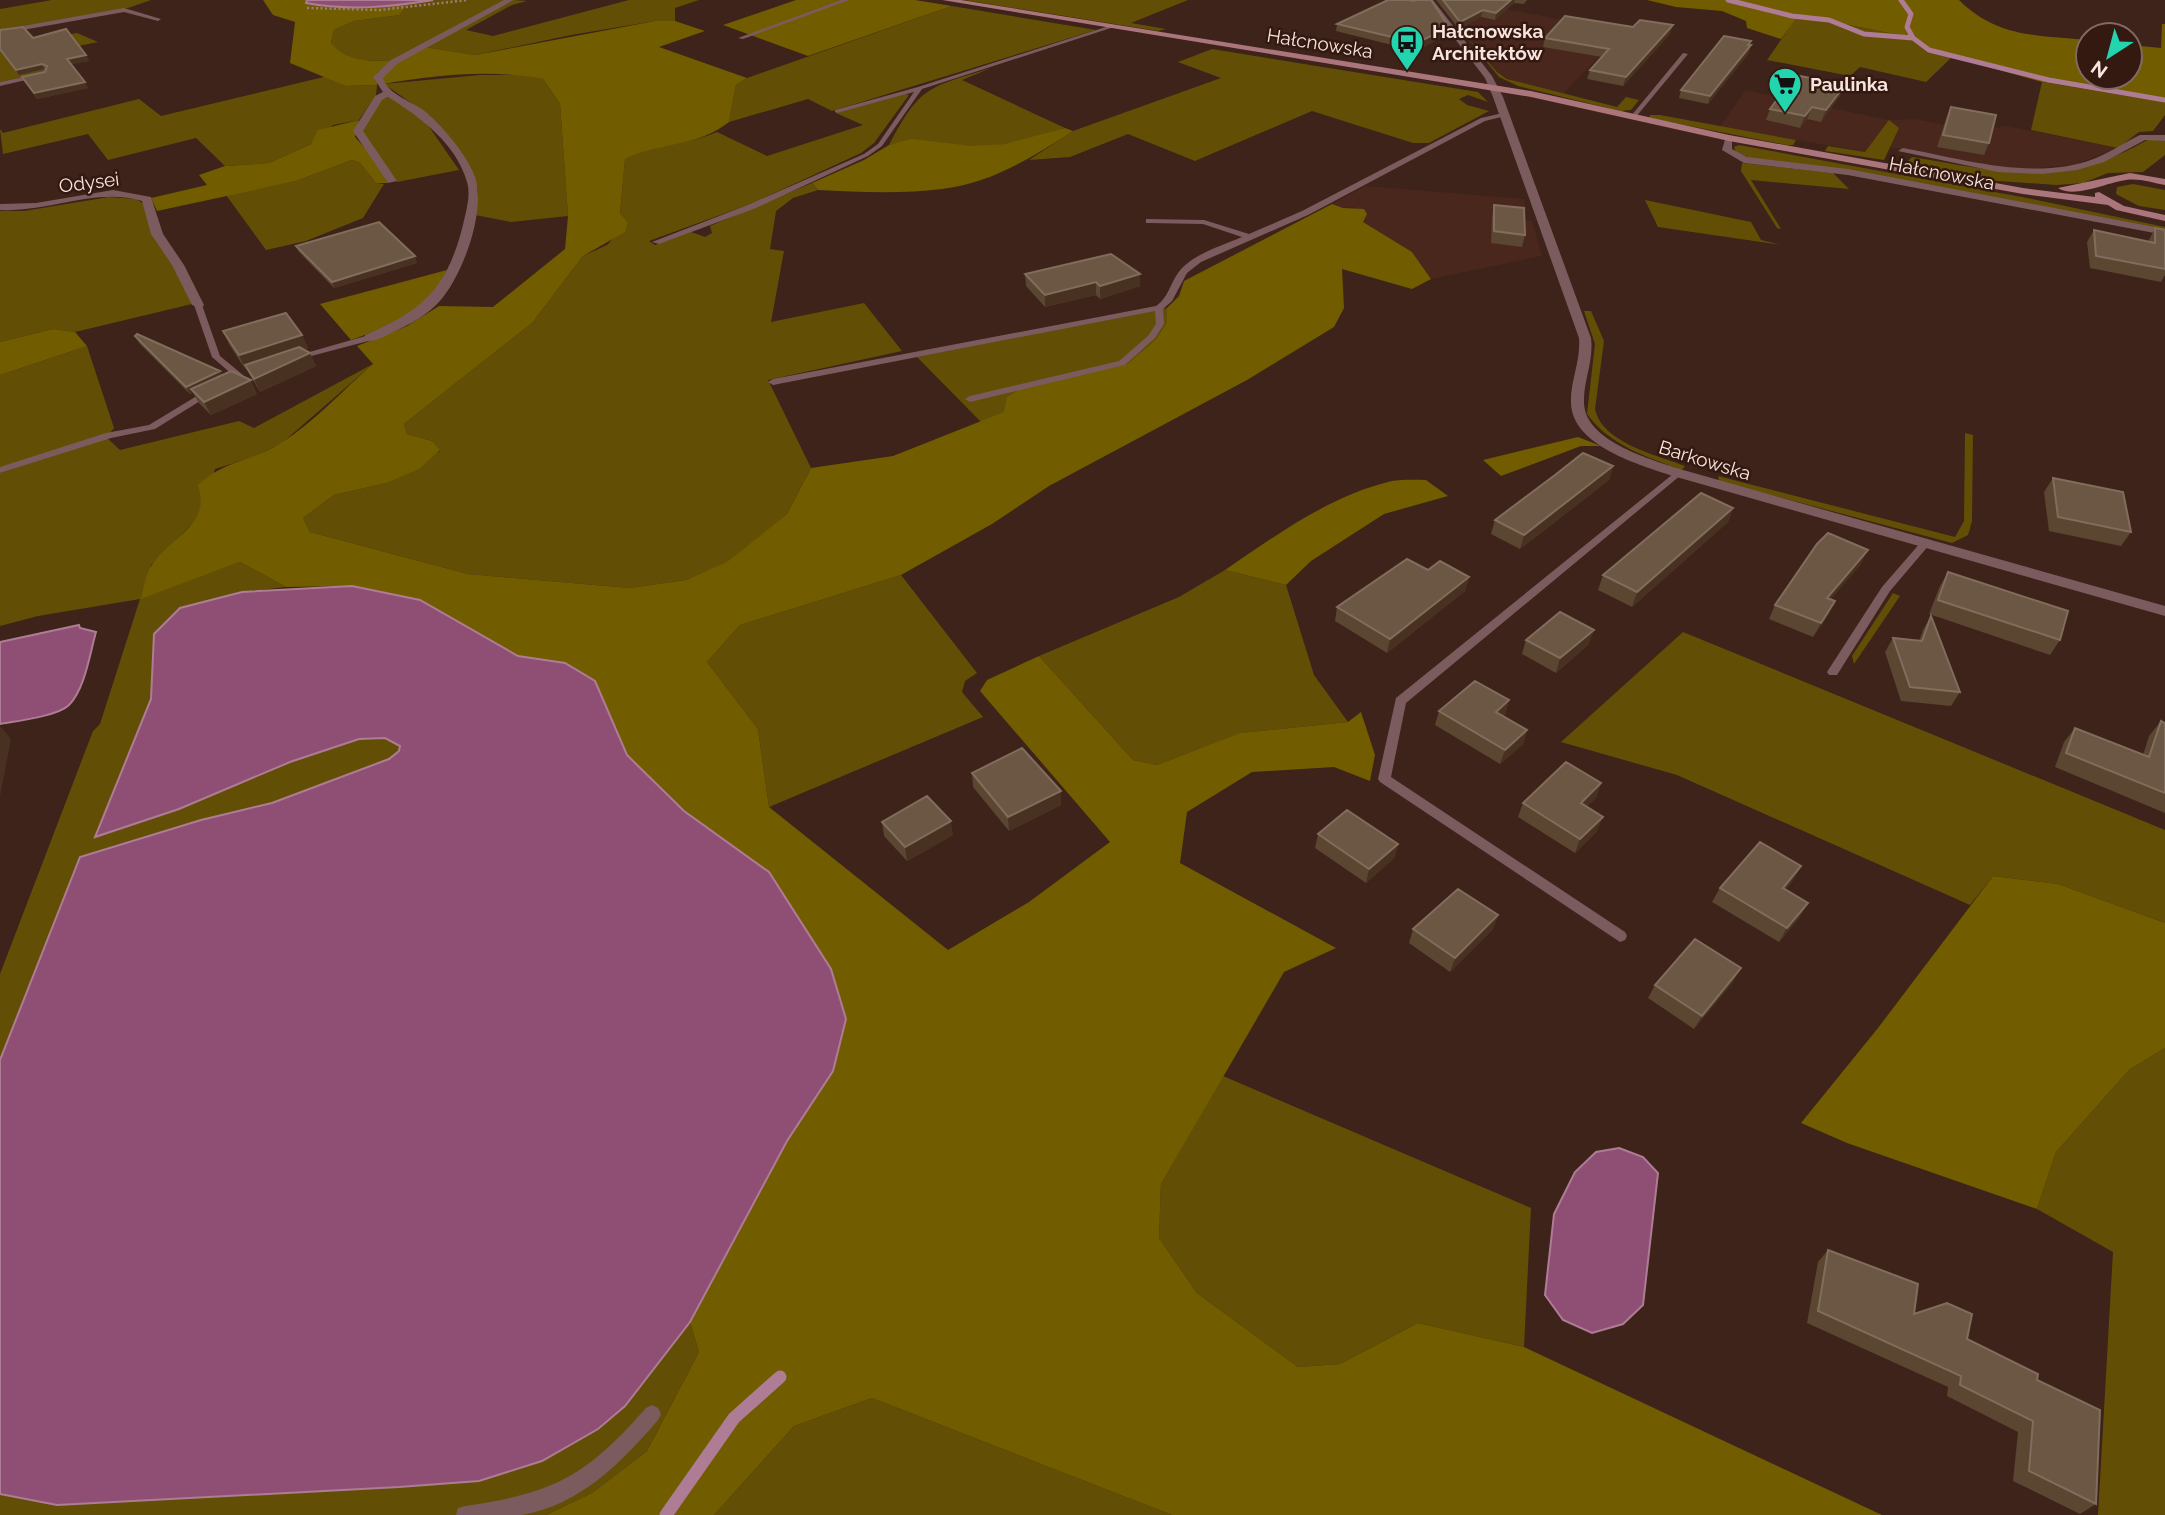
<svg xmlns="http://www.w3.org/2000/svg" width="2165" height="1515" font-family="Raleway,sans-serif">
	<style>
		.built { fill: #49271c }
		.green { fill: #624f05 }
		.forest { fill: #715c00 }
		.water { fill: #8f4f74; stroke: #ae7c94; stroke-width: 2 }
		.lines { fill: none; stroke-linecap: round; stroke-linejoin: round }
		.stream-far1 { stroke: #ae7c94; stroke-width: 5 }
		.stream { stroke: #ae7c94; stroke-width: 13 }
		.path { stroke: #968078; stroke-width: 2.5; stroke-dasharray: 2 2.5; stroke-linecap: butt }
		.lane { fill: #7c5b5e; fill-rule: evenodd }
		.street { fill: #7c5b5e; fill-rule: evenodd }
		.secondary { fill: #aa757b; fill-rule: evenodd }
		.wall { fill: #5b4632 }
		.shaded-wall { fill: #483121 }
		.building { fill: #6c5744; stroke: #816d5c; stroke-width: 2 }
		.labels { text-anchor: middle; stroke-width: 5; stroke-linejoin: round; paint-order: stroke }
		.far-poi-label { font-size: 19px; font-weight: bold; fill: #f7e4de; stroke: #331910; text-anchor: start }
		.far-street-label { font-size: 19px; fill: #f7e4de; stroke: #331910 }
	</style>
	<rect width="100%" height="100%" fill="#3d231a"/>
	<path class="built" d="M1454 0 1533 14 1623 32 1563 94 1516 83 1497 72 1457 23Z
		M1745 90 1889 120 1915 119 1967 129 1970 123 2000 128 2001 125 2118 148 2074 165 2021 169 1967 163 1890 147 1886 155 1720 127Z
		M1366 186 1524 199 1527 210 1522 212 1525 220 1532 221 1542 256 1431 279 1412 252 1362 222 1354 207 1343 208 1332 204Z"/>
	<path class="green" d="M52 0H151L128 8 0 30V9Z
		M433 0H506L393 61 361 60 340 55 331 43 334 30 354 21 400 15 407 4Z
		M514 0 527 1 512 5 466 30 493 36 629 0H699L675 8V21H655L571 35 475 55 425 47Z
		M964 0H1188L1131 23 1166 29 1158 31Z
		M952 6 1096 30 832 111 808 99 729 122 736 85 747 78Z
		M1798 15 1899 35 1952 57 1926 82 1860 67 1850 76 1767 60Z
		M1455 23 1497 72 1507 79 1617 107 1626 97 1639 100 1631 110 1620 111 1518 86 1499 77Z
		M77 33 98 42 35 55 46 72 0 82V47Z
		M1212 49 1478 92 1488 102 1468 95 1459 99 1467 105 1489 111 1429 143H1413L1312 111 1195 161 1128 134 1070 157 1029 160 1073 131 1221 78 1178 62Z
		M991 68 962 80 1065 128C1034 138 1002 148 970 146 941 144 917 138 889 145 921 84 929 88 991 68Z
		M480 75H523L543 79 560 104 568 216 511 222 475 215 478 190 471 171 430 116 384 84Z
		M328 76 346 86 377 85 376 95 359 120 333 125 311 144 269 163 225 166 196 138 108 160 88 134 3 154 0 129 3 133 139 99 161 116Z
		M2042 82 2165 102V115L2153 131 2139 132 2118 148 2031 130Z
		M906 94 909 95 874 143 861 153 753 203 649 241 655 245 691 232 705 237 712 233 710 226 812 183 818 190 793 198 776 211 770 249 784 251 771 322 864 303 902 351 768 380 811 468 787 514 727 563 686 580 630 588 468 574 310 532 303 518 334 495 386 483 440 451 432 441 407 434 404 424 532 323 583 256 607 245 628 222 620 213 625 159C655 144 687 145 717 132L767 156 863 125 836 113Z
		M389 97 421 115 459 170 397 182C386 164 368 147 362 130L381 100Z
		M1650 115H1660L1796 140 1793 145H1787L1649 118Z
		M1889 120 1899 128 1884 160 1825 151 1828 146 1865 152Z
		M2149 139 2165 141V155L2143 172 2108 173 2083 183 2057 185 1984 180 1918 168 1908 161 1912 157C2003 172 2064 189 2149 139Z
		M1739 145 2027 198 2165 227V230L1750 158 1736 152 1734 147Z
		M352 160 360 163 376 183 384 184 363 218 306 241 266 250 226 195 296 181Z
		M1742 163 1833 173 1849 189 1751 180 1781 229 1777 228 1741 171Z
		M2133 184 2165 190V210L2139 206 2116 194 2117 187Z
		M109 197 136 199 144 204 153 235 174 266 192 304 75 332 53 329 0 342V211H24Z
		M1645 200 1751 222 1761 240 1781 245 1658 227Z
		M1167 308V322L1156 339 1127 364 1027 385 1005 412 982 423 917 357Z
		M1584 311H1591L1604 341 1595 409C1602 443 1657 455 1685 466L1682 470C1648 457 1610 446 1587 414L1595 344Z
		M87 346 114 428 110 433 0 468V375Z
		M373 364 282 443 256 456 215 469 199 517 151 565 142 598 240 562 286 587 242 592 154 634 151 699 96 836 179 809 290 762 359 739 385 738 400 746 399 751 389 759 272 803 201 820 80 857 0 1060V974L93 731 100 724 140 599 38 616 0 626V473L107 438 120 450 239 421 254 428Z
		M1965 433 1973 435 1972 521 1968 535 1952 543 1719 481 1718 476 1955 537 1964 521Z
		M1225 570 1286 585 1314 675 1348 722 1241 733 1157 765 1133 760 1039 656 1179 597Z
		M901 575 977 673 965 681 962 692 983 717 769 807 758 729 707 662 740 625Z
		M1893 593 1900 596 1854 664 1852 656Z
		M1683 632 2165 830V923L2058 884 1993 876 1970 905 1677 775 1561 742Z
		M2165 1048V1515H2098L2113 1252 2037 1209 2056 1152 2129 1070Z
		M1223 1076 1531 1208 1524 1347 1418 1323 1340 1364 1298 1367 1197 1293 1159 1238 1161 1184Z
		M690 1322 699 1352 647 1451 592 1493 546 1515H0V1494L57 1505 399 1487 625 1406Z
		M872 1398 1172 1515H714L794 1426Z"/>
	<path class="forest" d="M263 0H307V3C341 9 373 8 407 4L400 15 354 21 334 30 331 43C347 63 369 60 393 61L377 73V85L346 86 290 63 295 22 273 15Z
		M796 0H915L952 6 808 56 723 25Z
		M1647 0H1959C1997 38 2038 35 2088 40V77H2130V45L2161 48 2162 24H2165V102L2042 82 1952 57 1899 35 1799 15 1781 39 1747 28 1746 21 1722 11 1676 7Z
		M655 21H675L705 31 659 47 747 78 736 85 729 122C698 147 660 142 625 159L620 213 628 222 625 232 583 256 532 323 404 424 407 434 432 441 440 450 419 469 386 483 334 495 303 518 310 532 468 574 630 588 686 580 727 562 787 514 811 468 893 456 1004 412 1007 397 1027 385 1127 364 1156 339 1167 322V308L1179 296 1184 281 1332 204 1343 208 1364 209 1367 214 1363 222 1412 252 1431 279 1412 289 1342 269 1344 308 1334 327 1247 380 1049 486 992 524 901 575 740 625 707 662 758 729 769 807 948 950 1029 902 1110 842 980 691 987 680 1039 656 1133 760 1157 765 1240 733 1348 722 1361 712 1375 755 1370 781 1334 767 1252 772 1187 812 1180 863 1336 948 1284 972 1161 1184 1159 1238 1197 1293 1298 1367 1340 1364 1418 1323 1524 1347 1882 1515H1172L872 1398 794 1426 714 1515H546L592 1493 647 1451 699 1352 690 1322 787 1141 833 1071 684 811 627 755 595 681 565 663 518 656 420 600 352 586 286 587 240 562 141 599C144 587 146 572 153 563 175 534 211 524 198 485 225 460 251 462 281 443 314 422 343 390 373 364L357 346 407 326 439 306 493 307 565 249 568 216 560 104 543 79C493 69 434 75 384 84L382 77 390 67 425 47 475 55Z
		M359 120 355 137 372 156 388 183H376L360 163 352 160 296 181 157 211 151 198 207 185 199 175 225 166 269 163 311 144 318 130Z
		M1065 128 1073 131C1033 157 990 184 942 189 902 194 858 192 818 190L812 183 864 160 889 145 911 139 972 146 1005 144Z
		M447 270C430 313 392 325 351 340L320 304Z
		M53 329 75 332 87 346 0 375V342Z
		M1578 437 1601 446H1581L1501 476 1483 460Z
		M1426 480 1448 496 1384 514 1311 561 1286 585 1225 570C1275 536 1328 497 1388 482 1399 479 1414 480 1426 480Z
		M1993 876 2058 884 2165 923V1048L2129 1070 2056 1152 2037 1209 1847 1143 1801 1123 1878 1028Z"/>
	<path class="water" d="M307 0H433C391 7 349 11 306 3Z
		M352 586 420 600 518 656 565 663 595 681 627 755 684 811 769 872 831 969 846 1019 833 1071 787 1141 690 1322 625 1406 598 1429 542 1461 479 1481 399 1487 57 1505 0 1494V1060L80 857 201 820 272 803 389 759 399 751 400 746 385 738 359 739 290 762 179 809 95 837 151 699 154 634 180 608 242 592Z
		M79 625 80 628 96 632C90 653 85 689 69 705 58 716 17 721 0 724V642Z
		M1619 1148 1643 1157 1658 1173 1643 1305 1623 1324 1592 1333 1563 1320 1545 1295 1554 1214 1575 1172 1596 1152Z"/>
	<g class="lines">
		<path class="stream-far1" d="M1728 0 1792 16 1829 20 1864 34 1913 38 1929 50 2049 80 2165 100
			M1901 0 1911 14 1907 27 1913 38"/>
		<path class="stream" d="M666 1515 734 1418 780 1377"/>
		<path class="path" d="M307 8 380 10 467 0"/>
		<path class="lane" d="M841 0H849L743 39 738 38Z
			M124 8 161 19 158 21 124 12 0 34V30Z
			M1109 26 1114 27 922 89 882 146 868 156 756 208 659 244 652 242 750 204 864 154 878 144 914 92 837 113 835 112V110L918 87Z
			M1683 53 1688 54 1635 118H1631V116Z
			M37 74 40 76 39 77 0 86V82Z
			M1503 113 1505 114V116L1485 121 1308 215 1201 262 1187 273 1172 301 1163 309 1164 324 1155 338 1125 365 970 402 965 399 970 396 1119 361 1148 336 1156 324 1155 311 773 385 768 382 773 379 1156 306C1168 298 1170 284 1178 273 1192 254 1221 246 1242 237L1203 224 1149 223H1146V219L1204 220 1249 234 1302 211 1481 118Z
			M198 302 202 305 220 356 243 375V379L230 382V378L234 376 212 357 194 305Z
			M369 335 372 336V340L296 360 292 357Z
			M210 388 213 389V393L155 429 111 438 0 473V467L106 433 149 425Z
			M1678 470 1681 471V475L1406 703 1391 777 1625 932 1627 936 1625 940 1620 942 1380 782 1378 779 1396 698Z
			M1925 541 1930 544 1890 591 1837 675H1829L1827 672 1882 587 1921 542Z
			M652 1405 658 1408 661 1414 658 1420C622 1462 579 1506 521 1515 500 1515 477 1515 456 1515L458 1508 465 1506C555 1493 586 1476 646 1408Z"/>
		<path class="street" d="M504 0H514L397 64 383 78C389 96 413 101 427 113 445 129 463 151 473 172 489 205 463 276 439 302 427 315 411 324 395 331 386 336 375 342 365 341V335C424 310 447 288 463 225 466 211 471 196 467 182 456 143 420 117 388 97L382 100 363 131 397 181 388 183 353 131 375 96 383 92 373 77 391 60Z
			M1425 0H1433L1492 76 1503 97 1591 338C1594 361 1583 381 1584 403 1585 442 1653 460 1683 470L2165 606V616L1673 476C1640 465 1572 446 1571 403 1570 381 1581 361 1579 338L1493 97 1485 78Z
			M2140 135H2165V141L2145 140 2104 162 2077 170 2042 174 1998 172 1898 151 1903 148C1963 159 2036 182 2096 158 2111 152 2125 142 2140 135Z
			M1726 136H1732V149L1747 157 1848 169 2165 229V235L1848 175 1744 163 1722 150Z
			M113 190 151 197 163 234 184 265 204 305 202 308 192 305 172 265 151 234 142 201C96 187 47 213 0 210V204L36 203Z"/>
		<path class="secondary" d="M942 0H961L1531 91 1729 135 2023 188 2095 197V193L2099 192 2124 206 2165 215V221L2116 210 2108 205 2023 194 1729 141 1531 97Z
			M2130 173 2165 179V185C2153 183 2139 178 2126 180 2108 182 2074 199 2058 188Z"/>
	</g>
	<path class="wall" d="M1436 0H1527L1524 4 1514 3 1495 20 1481 17 1459 29Z
		M1414 1 1449 27 1448 34 1416 51 1336 31 1337 24Z
		M0 30 33 38 86 55 89 61 71 64 88 88 37 99 22 77 45 72V70L19 75 0 51Z
		M1670 34 1623 86 1587 79 1590 70 1602 57 1543 47 1545 38Z
		M1750 45 1749 53 1708 104 1679 98 1681 90Z
		M1840 96 1821 122 1807 119 1800 128 1766 120 1770 109Z
		M1951 107 1989 143 1984 155 1937 147 1946 119Z
		M1494 205 1525 235 1522 247 1491 243 1492 217Z
		M2155 228 2165 230V275L2161 282 2090 268 2087 242 2094 230 2148 242Z
		M296 246 417 263 334 288 299 252Z
		M1025 274H1140V286L1100 299 1096 295 1045 307 1026 286Z
		M223 331 302 335 308 348 304 350 310 353 316 366 260 392 246 368 245 369 229 344Z
		M135 336 220 371 222 375 257 394 211 415 199 403 193 393 190 394 139 343Z
		M1613 466 1609 480 1520 549 1491 534 1495 520 1555 475Z
		M2053 478 2131 532 2121 546 2049 531 2044 492Z
		M1733 508 1728 522 1632 607 1598 590 1603 575Z
		M1861 564 1830 599 1835 601 1828 615 1813 637 1769 619 1775 605Z
		M1428 570 1469 577 1465 591 1387 653 1335 621 1337 607Z
		M1948 572 2060 640 2050 655 1929 614 1940 586Z
		M1931 616 1960 692 1951 706 1901 701 1885 652 1893 638 1919 641 1923 630Z
		M1526 640 1589 644 1556 673 1522 654Z
		M1509 700 1505 715 1503 716 1527 730 1523 744 1500 764 1435 725 1439 711Z
		M2161 721 2165 723V813L2055 767 2064 742 2075 728 2143 755 2149 736Z
		M972 773 1061 791V805L1009 831 973 787Z
		M1601 783 1596 798 1586 807 1597 831 1575 853 1518 817 1523 803Z
		M882 822 953 835 907 861 884 836Z
		M1318 834 1398 844 1394 858 1366 883 1315 848Z
		M1801 866 1793 880 1785 890 1800 917 1779 942 1712 902 1720 888Z
		M1498 915 1493 929 1450 972 1409 943 1413 929Z
		M1733 982 1694 1029 1648 998 1655 985Z
		M1828 1250 1914 1314 1967 1339 2037 1380 2096 1504 2080 1514 2013 1481 2018 1432 1947 1396 1948 1387 1807 1323 1818 1262Z"/>
	<path class="shaded-wall" d="M1511 0H1515L1514 3 1495 20 1496 13Z
		M1483 10 1481 17 1459 29 1460 22Z
		M1673 25 1670 34 1623 86 1626 77Z
		M1449 27 1448 34 1416 51 1417 43Z
		M1751 41 1749 49 1751 45 1749 53 1708 104 1710 96Z
		M86 55 89 61 70 64 67 59Z
		M42 64 44 69 19 75 16 70Z
		M85 82 88 88 37 99 34 93Z
		M1845 85 1840 96 1821 122 1826 110Z
		M1812 107 1807 119 1800 128 1805 116Z
		M415 256 417 263 334 288 332 282Z
		M1140 274V286L1100 299V286Z
		M1096 282V295L1045 307V295Z
		M302 335 308 348 245 369 239 355Z
		M310 353 316 366 260 392 254 379Z
		M220 371 223 378 191 389 193 393 190 394 186 387Z
		M251 380 257 394 211 415 204 402Z
		M1613 466 1609 480 1520 549 1524 535Z
		M1733 508 1728 522 1632 607 1637 592Z
		M1868 550 1861 564 1820 612 1827 598Z
		M1469 577 1465 591 1387 653 1390 639Z
		M1835 601 1828 615 1813 637 1821 623Z
		M1594 630 1589 644 1556 673 1560 658Z
		M1509 700 1505 715 1492 726 1496 712Z
		M0 726 11 739 0 796Z
		M1527 730 1523 744 1500 764 1505 750Z
		M1601 783 1596 798 1575 818 1581 803Z
		M1061 791V805L1009 831 1008 817Z
		M1603 817 1597 831 1575 853 1580 839Z
		M951 821 953 835 907 861 905 847Z
		M1398 844 1394 858 1366 883 1369 869Z
		M1801 866 1793 880 1774 902 1783 888Z
		M1808 903 1800 917 1779 942 1787 928Z
		M1498 915 1493 929 1450 972 1455 958Z
		M1741 968 1733 982 1694 1029 1702 1016Z"/>
	<path class="building" d="M1388 0H1408L1414 1 1415 0H1431L1449 27 1417 43 1337 24Z
		M1443 0H1511L1496 13 1483 10 1460 22Z
		M1565 16 1633 27 1640 20 1673 25 1626 77 1590 70 1609 49 1545 38Z
		M23 27 33 38 66 29 86 55 67 59 85 82 34 93 22 77 45 72 47 66 42 64 16 70 0 49V30Z
		M1724 36 1751 41 1748 45H1751L1710 96 1681 90Z
		M1795 75 1845 85 1826 110 1812 107 1805 116 1770 109Z
		M1951 107 1996 115 1989 143 1943 135Z
		M1494 205 1524 208 1525 235 1494 231Z
		M379 222 415 256 332 282 296 246Z
		M2155 228 2165 230V269L2096 256 2094 230 2155 243Z
		M1111 254 1140 274 1100 286 1096 282 1045 295 1025 274Z
		M286 313 302 335 239 355 223 331Z
		M137 334 220 371 186 387 135 336Z
		M299 347 310 353 254 379 245 365Z
		M231 371 251 380 204 402 191 389Z
		M1583 453 1613 466 1524 535 1495 520 1555 475Z
		M2053 478 2123 492 2131 532 2058 517Z
		M1701 493 1733 508 1637 592 1603 575Z
		M1828 533 1868 550 1827 598 1835 601 1821 623 1775 605 1817 544Z
		M1407 559 1428 570 1440 561 1469 577 1390 639 1337 607Z
		M1948 572 2068 611 2060 640 1938 600Z
		M1560 612 1594 630 1560 658 1526 640Z
		M1931 616 1960 692 1910 687 1893 638 1922 641Z
		M1475 681 1509 700 1496 712 1527 730 1505 750 1439 711Z
		M2161 721 2165 723V793L2066 753 2075 728 2149 757Z
		M1022 748 1061 791 1008 817 972 773Z
		M1566 762 1601 783 1581 803 1603 817 1580 839 1523 803Z
		M927 796 951 821 905 847 882 822Z
		M1347 810 1398 844 1369 869 1318 834Z
		M1760 842 1801 866 1783 888 1808 903 1787 928 1720 888Z
		M1458 889 1498 915 1455 958 1413 929Z
		M1695 939 1741 968 1702 1016 1655 985Z
		M1828 1250 1918 1284 1914 1314 1947 1303 1972 1314 1967 1339 2038 1374 2037 1380 2100 1410 2096 1504 2029 1471 2033 1421 1960 1385 1961 1376 1818 1311Z"/>
	<defs>
		<symbol id="bus-pin" viewBox="-11 -11 22 30"><path d="M0 17L-7.5 6A9.5 9.5 0 1 1 7.5 6Z" fill="#23d5af" stroke="#331910"/><path d="M-5-6H5V4H4V6H2V4H-2V6H-4V4H-5ZM-3.5-4V0h7V-4ZM-3.5 1.2v1.5H-2V1.2ZM2 1.2v1.5H3.5V1.2Z" fill="#111"/></symbol>
		<symbol id="supermarket-pin" viewBox="-11 -11 22 30"><path d="M0 17L-7.5 6A9.5 9.5 0 1 1 7.5 6Z" fill="#23d5af" stroke="#331910"/><path d="M-6-5.5h2.5l.6 2H6L4.5 2H-2.5L-4.4-4H-6ZM-1.5 3.2a1.3 1.3 0 1 0 .1 0ZM3 3.2a1.3 1.3 0 1 0 .1 0Z" fill="#111"/></symbol>
	</defs>
	<g fill-rule="evenodd">
		<use href="#bus-pin" x="1388" y="23" width="38" height="52"/>
		<use href="#supermarket-pin" x="1766" y="65" width="38" height="52"/>
	</g>
	<g class="labels">
		<g class="far-poi-label">
			<text x="1432" y="38">Hałcnowska<tspan x="1432" dy="22">Architektów</tspan></text>
			<text x="1810" y="91">Paulinka</text>
		</g>
		<g class="far-street-label">
			<text transform="translate(1320 43) rotate(9)" y="7">Hałcnowska</text>
			<text transform="translate(1942 173) rotate(11)" y="7">Hałcnowska</text>
			<text transform="translate(89 182) rotate(-7)" y="7">Odysei</text>
			<text transform="translate(1705 460) rotate(17)" y="7">Barkowska</text>
		</g>
	</g>
	<g transform="translate(2109 56) rotate(216)"><circle r="33" fill="#331910" stroke="#816a62" stroke-width="2"/>
	<path d="M0-5L12 26L0 18L-12 26Z" fill="#23d5af"/>
	<text y="-10" font-size="19" font-weight="bold" text-anchor="middle" fill="#f7e4de">N</text>
	</g>
</svg>
